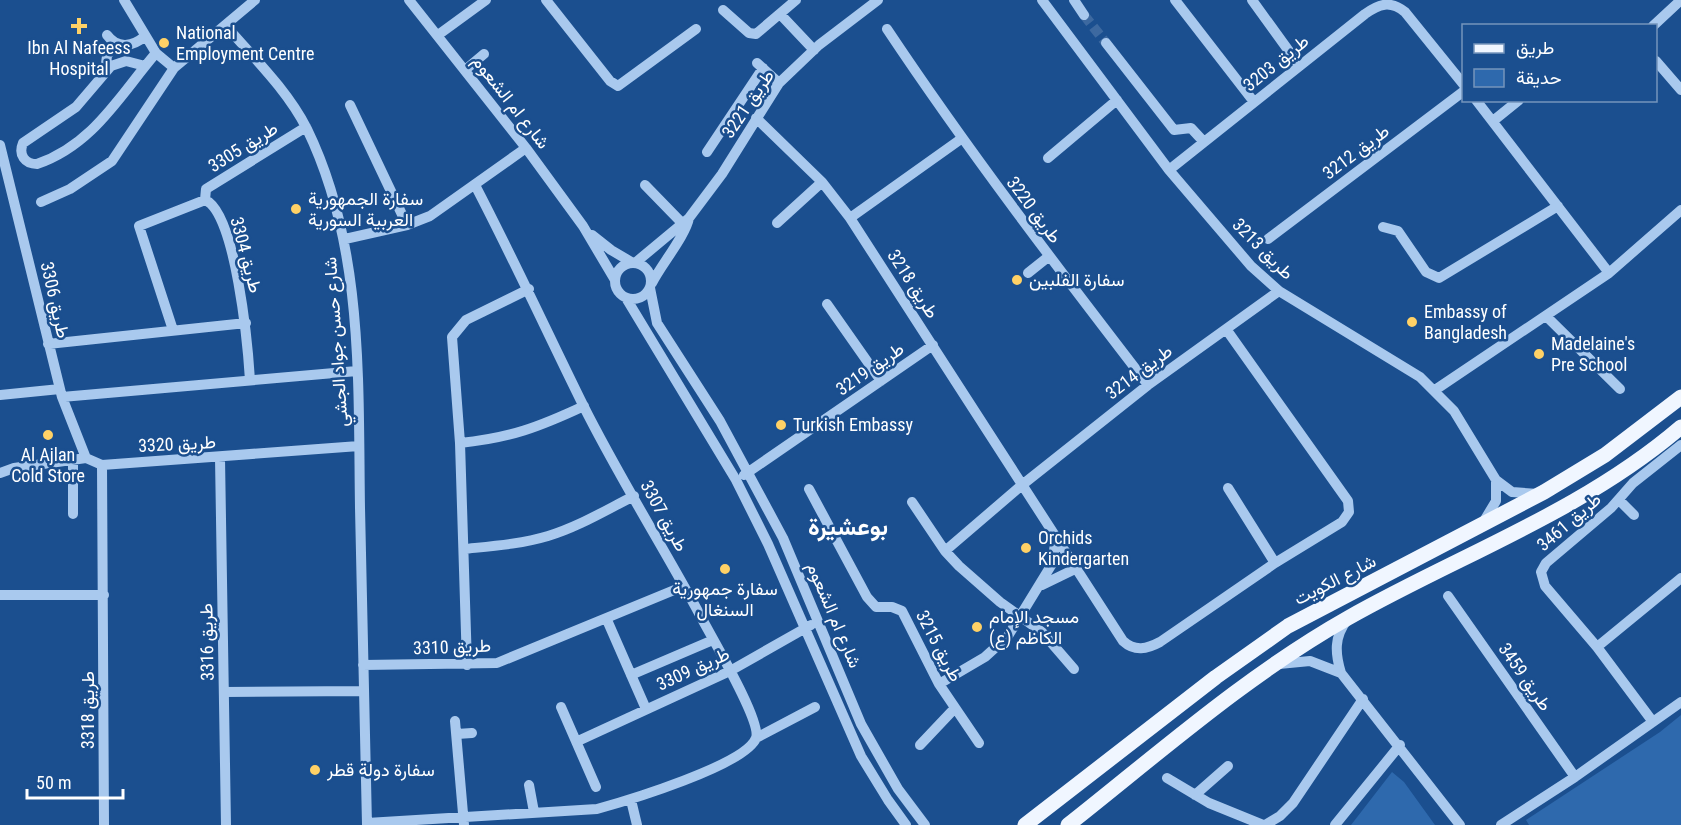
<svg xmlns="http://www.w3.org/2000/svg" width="1681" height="825" font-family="'Roboto Condensed',Vazirmatn,sans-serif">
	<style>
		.green { fill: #2e69ad }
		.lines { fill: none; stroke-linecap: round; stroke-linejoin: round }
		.minor-tunnel { stroke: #3d69a0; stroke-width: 10; stroke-dasharray: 10 5; stroke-linecap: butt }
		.minor { stroke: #a9c9ee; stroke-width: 10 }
		.major { stroke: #f0f6ff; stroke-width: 15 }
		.poi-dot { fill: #ffd166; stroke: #1b4f8f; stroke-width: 2 }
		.labels { text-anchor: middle; stroke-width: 5; stroke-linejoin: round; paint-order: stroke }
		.poi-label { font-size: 18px; fill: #fff; stroke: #1b4f8f; text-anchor: start }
		.street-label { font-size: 18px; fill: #fff; stroke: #1b4f8f }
		.district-label { font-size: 24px; font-weight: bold; fill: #fff; stroke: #1b4f8f }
	</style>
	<rect width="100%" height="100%" fill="#1b4f8f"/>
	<path class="green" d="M1681 715V825H1529L1526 820 1660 732Z
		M1392 772 1404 782 1435 825H1351Z"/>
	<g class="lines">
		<path class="minor-tunnel" d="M1084 15 1106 43"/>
		<path class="minor" d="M124 0 156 53 174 68
			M409 0 526 148 583 226 615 280
			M546 0 610 81 618 86 696 29
			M1042 0 1169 170 1251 266 1279 291 1420 377 1454 411 1496 480 1512 492 1538 494
			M1074 0 1084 15
			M1175 0 1254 102
			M1252 0 1299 65
			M723 10 749 33 756 34 796 0
			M780 14 814 50
			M226 26C254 58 288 91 307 129 364 246 358 381 360 508 362 613 364 719 367 825
			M1653 26 1681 0
			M887 29C969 152 1058 268 1148 385
			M107 35C117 49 133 47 145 36
			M438 35 486 0
			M1106 43 1174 130 1191 128 1204 142
			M1656 61 1681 90
			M757 63 779 83
			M145 66 126 61 111 66 76 107 23 143C18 155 25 164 37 164 93 145 120 95 156 53
			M465 70 484 54
			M105 71 107 56 115 43
			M1476 100 1609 273
			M350 105 407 225
			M756 118 822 182 850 218 1123 641C1135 652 1147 649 1160 642L1275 563 1342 522 1349 512 1348 501 1343 494 1226 329
			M1493 121 1519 100
			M0 145 62 397 86 458
			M707 152 763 68
			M1048 158 1117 100
			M1169 170 1365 14C1379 4 1390 0 1405 12L1464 85
			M645 185 681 222
			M205 200 206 189 306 127
			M41 202 70 189 112 161 174 68 255 0
			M850 218 961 139
			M777 223 822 182
			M1383 227 1398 231 1426 272 1439 278 1558 206
			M592 235 611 250 633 263
			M345 239 407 225 430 216 526 148
			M1268 239 1464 91
			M615 281a18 18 0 1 1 36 0a18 18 0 1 1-36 0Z
			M635 263 689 218 722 174 779 83 819 45 878 0
			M1028 273 1048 257
			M652 283C661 265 686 235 689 218
			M650 288 657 323 720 421 783 538 861 724 898 789 925 825
			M626 298 736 480 768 544 861 756 888 800 906 825
			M827 304 881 381
			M1547 317 1620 389
			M173 330 139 226 205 200C236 212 248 348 250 380
			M48 344 246 323
			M1435 390 1609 273 1681 210
			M0 395 60 389
			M62 397 357 371
			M460 443C510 438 539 427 584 406
			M220 458 226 825
			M102 465 104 825
			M0 473 14 468 86 458 102 465 359 446
			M744 475 933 345
			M1228 488 1275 563
			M809 489 867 597 876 607H892L902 611 939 684 979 743
			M1619 500 1634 515
			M912 502 945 551 959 566 1000 602 1042 632 1074 669
			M73 514V460
			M1484 521 1496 501V480
			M464 549C493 546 521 544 548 536 578 527 606 510 634 496
			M945 551 1022 485 1148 385 1279 291
			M1042 585 1075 569
			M0 595H104
			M1448 596 1575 777
			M607 620 646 709
			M1597 647 1681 578
			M1279 664 1310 661 1341 673 1460 825
			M363 665 497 663 684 586
			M467 665 460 443 452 337 466 320 529 289
			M1341 673C1335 653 1334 637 1347 620
			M631 675 713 640
			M939 684 985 657 1008 636 1052 564 1056 537
			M224 692 363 691
			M561 707 596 787
			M455 721 464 825
			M1653 722 1597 647 1545 586 1541 572 1546 563 1611 508 1633 483 1681 445
			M457 734 472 733
			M756 738 815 707
			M578 741 730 671 811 625
			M920 745 955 708
			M1167 778 1209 803 1263 825
			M529 785 534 812
			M1195 795 1228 766
			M631 800 637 825
			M367 823 597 809C626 801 746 765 756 738 762 721 710 635 700 615 662 545 619 477 583 405 547 332 513 258 475 185
			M1265 825 1280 816 1293 803 1363 699
			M1335 825 1400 745
			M1501 825 1575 777 1681 702"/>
		<path class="major" d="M1025 825 1216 677 1288 626 1544 492 1605 455 1681 397
			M1068 825C1158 754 1247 675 1348 618 1459 555 1582 512 1681 427"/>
	</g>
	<g class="poi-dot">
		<path d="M76 17h6v6h6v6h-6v6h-6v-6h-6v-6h6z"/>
		<circle cx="164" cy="43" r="6"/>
		<circle cx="296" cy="209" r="6"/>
		<circle cx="1017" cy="280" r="6"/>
		<circle cx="1412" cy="322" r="6"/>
		<circle cx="1539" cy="354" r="6"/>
		<circle cx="781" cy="425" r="6"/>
		<circle cx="48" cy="435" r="6"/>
		<circle cx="1026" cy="548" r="6"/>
		<circle cx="725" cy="569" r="6"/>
		<circle cx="977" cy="627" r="6"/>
		<circle cx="315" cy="770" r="6"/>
	</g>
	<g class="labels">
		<g class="poi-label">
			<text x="176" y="39">National<tspan x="176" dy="21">Employment Centre</tspan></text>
			<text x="79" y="54" text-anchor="middle">Ibn Al Nafeess<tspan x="79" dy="21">Hospital</tspan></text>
			<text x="308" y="205">سفارة الجمهورية<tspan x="308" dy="21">العربية السورية</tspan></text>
			<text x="1029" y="286">سفارة الفلبين</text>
			<text x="1424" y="318">Embassy of<tspan x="1424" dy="21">Bangladesh</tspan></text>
			<text x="1551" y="350">Madelaine's<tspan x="1551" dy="21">Pre School</tspan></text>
			<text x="793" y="431">Turkish Embassy</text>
			<text x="48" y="461" text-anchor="middle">Al Ajlan<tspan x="48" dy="21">Cold Store</tspan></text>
			<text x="1038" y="544">Orchids<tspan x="1038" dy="21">Kindergarten</tspan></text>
			<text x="725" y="595" text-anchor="middle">سفارة جمهورية<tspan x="725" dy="21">السنغال</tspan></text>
			<text x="989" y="623">مسجد الإمام<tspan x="989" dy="21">الكاظم (ع)</tspan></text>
			<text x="327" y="776">سفارة دولة قطر</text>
		</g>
		<g class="street-label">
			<text transform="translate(1276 63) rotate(-39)" y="6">طريق 3203</text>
			<text transform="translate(511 102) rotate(52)" y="6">شارع ام الشعوم</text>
			<text transform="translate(748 104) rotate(-56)" y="6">طريق 3221</text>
			<text transform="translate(243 147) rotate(-32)" y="6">طريق 3305</text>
			<text transform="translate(1356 152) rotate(-37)" y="6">طريق 3212</text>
			<text transform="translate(1034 210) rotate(53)" y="6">طريق 3220</text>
			<text transform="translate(1263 249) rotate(45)" y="6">طريق 3213</text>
			<text transform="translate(246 255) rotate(75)" y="6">طريق 3304</text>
			<text transform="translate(913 284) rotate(57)" y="6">طريق 3218</text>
			<text transform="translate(55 300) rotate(77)" y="6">طريق 3306</text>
			<text transform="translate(336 342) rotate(-94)" y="6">شارع حسن جواد الجشي</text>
			<text transform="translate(870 369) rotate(-35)" y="6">طريق 3219</text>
			<text transform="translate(1139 372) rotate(-37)" y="6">طريق 3214</text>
			<text transform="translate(177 444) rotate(-3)" y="6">طريق 3320</text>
			<text transform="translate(664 516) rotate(61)" y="6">طريق 3307</text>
			<text transform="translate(1569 522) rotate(-41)" y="6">طريق 3461</text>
			<text transform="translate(1335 580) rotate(-27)" y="6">شارع الكويت</text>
			<text transform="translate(834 615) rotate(67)" y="6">شارع ام الشعوم</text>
			<text transform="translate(207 642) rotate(-91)" y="6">طريق 3316</text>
			<text transform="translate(939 646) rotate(62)" y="6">طريق 3215</text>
			<text transform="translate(452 647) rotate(-2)" y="6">طريق 3310</text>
			<text transform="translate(693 669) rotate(-25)" y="6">طريق 3309</text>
			<text transform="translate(1525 677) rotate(55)" y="6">طريق 3459</text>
			<text transform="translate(88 710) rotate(-90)" y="6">طريق 3318</text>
		</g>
		<g class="district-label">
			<text x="848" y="535">بوعشيرة</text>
		</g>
	</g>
	<rect x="1462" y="24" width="195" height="78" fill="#1b4f8f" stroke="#7695bc" stroke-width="1.5"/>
	<rect x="1474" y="44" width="30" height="9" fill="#f0f6ff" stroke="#7695bc" stroke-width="1.5"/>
	<text x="1516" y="54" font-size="18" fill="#ffffff">طريق</text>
	<rect x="1474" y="69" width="30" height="18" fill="#2e69ad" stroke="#7695bc" stroke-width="1.5"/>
	<text x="1516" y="84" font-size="18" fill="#ffffff">حديقة</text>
	<path d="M27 789v9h96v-9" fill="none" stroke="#ffffff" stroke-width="3"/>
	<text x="36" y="789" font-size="18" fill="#ffffff" stroke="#1b4f8f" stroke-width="4.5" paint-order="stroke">50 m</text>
</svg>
